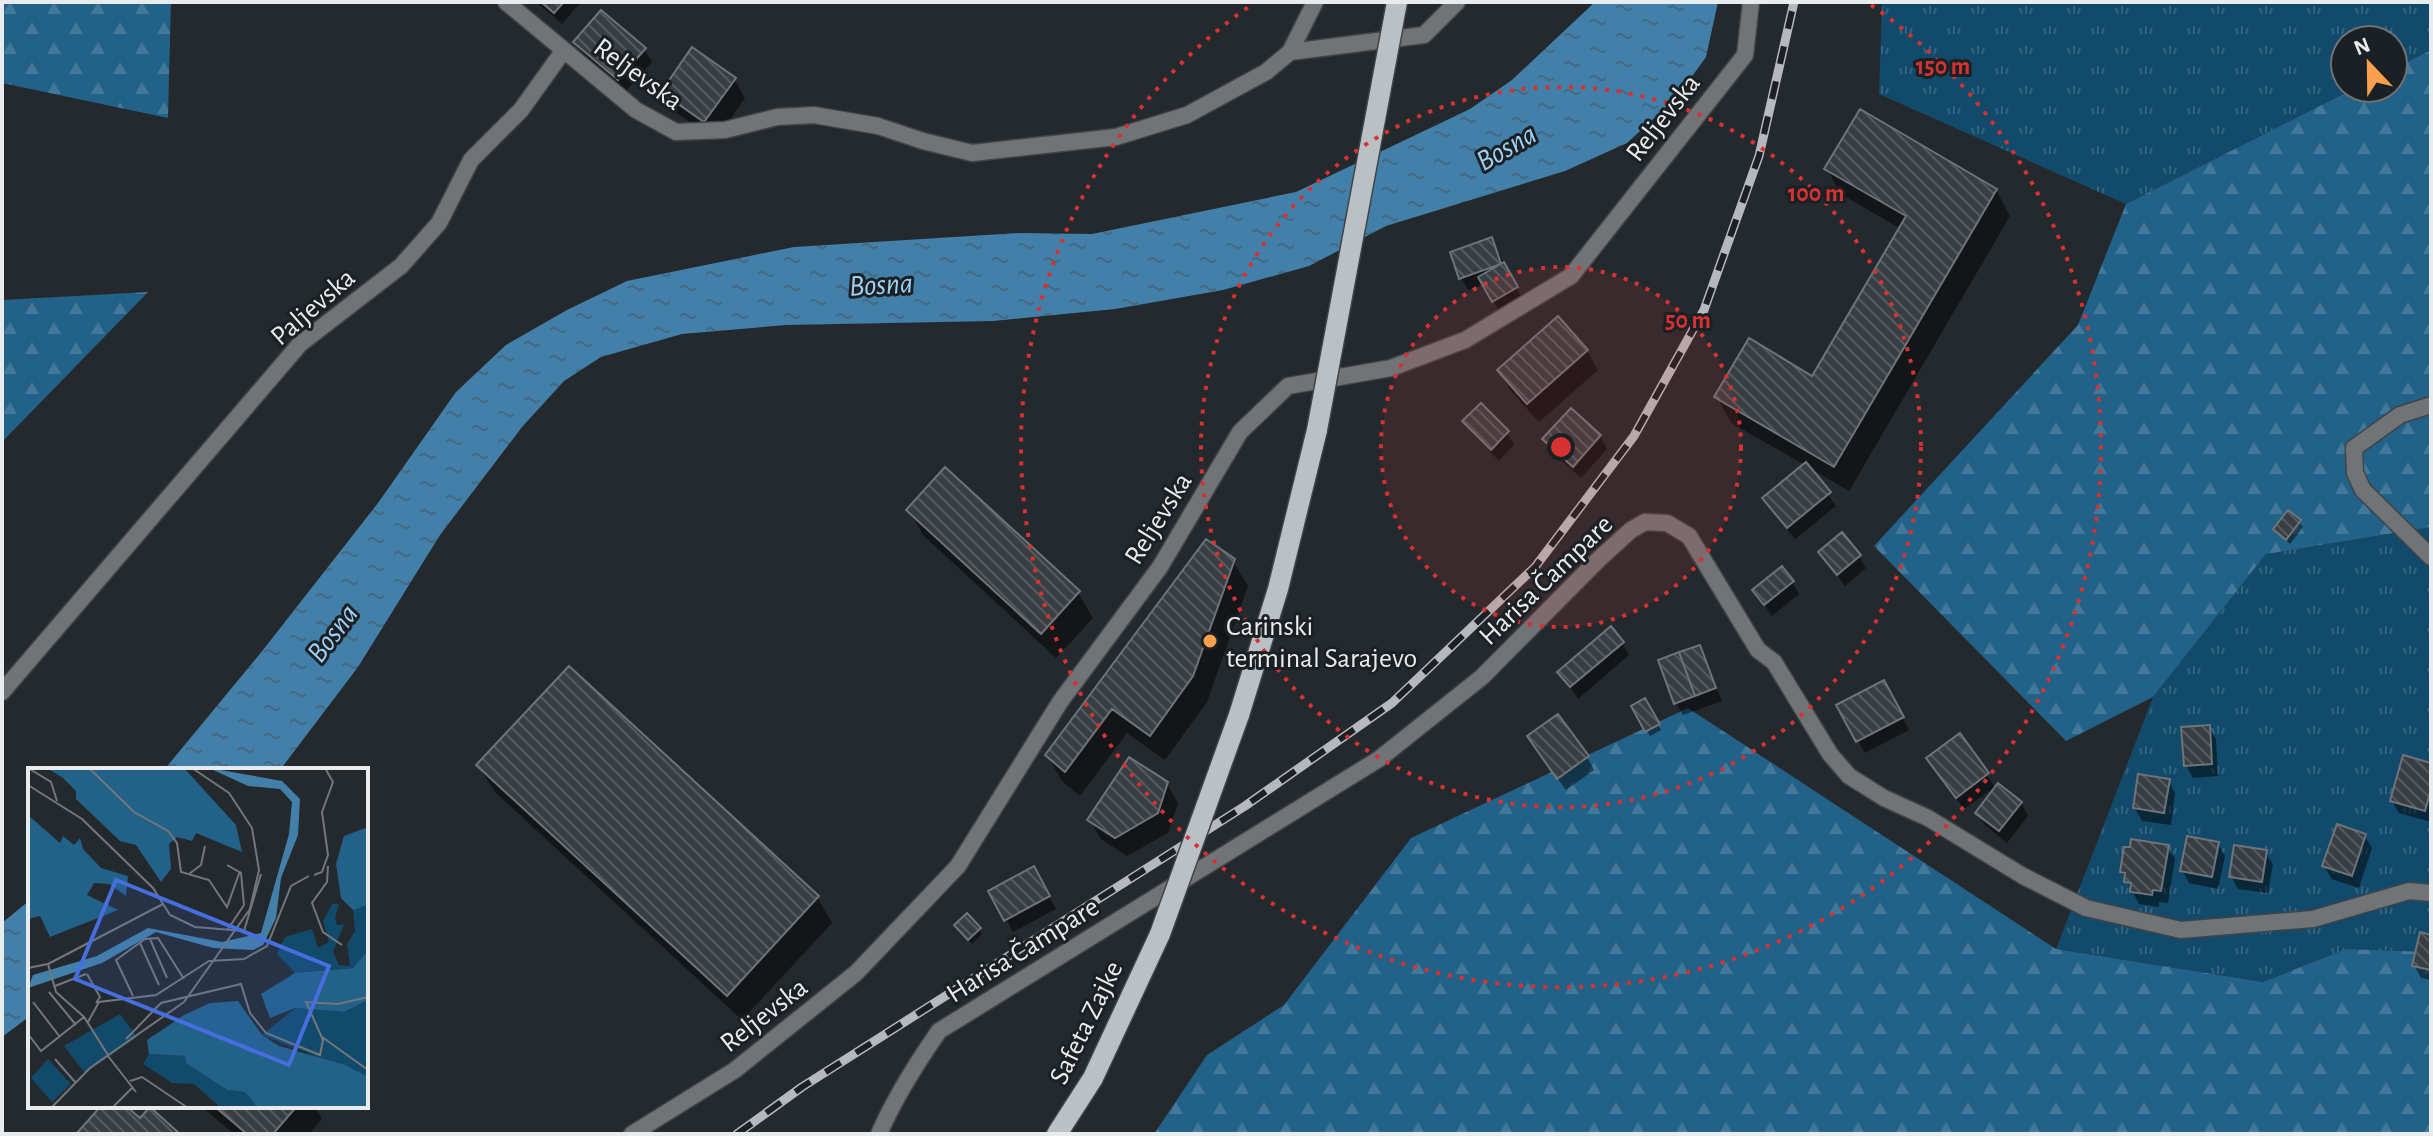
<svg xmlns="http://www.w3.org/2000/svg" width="2433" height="1136" font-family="'Alegreya Sans',sans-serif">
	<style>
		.grass { fill: url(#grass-tufts) }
		.forest { fill: url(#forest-firs) }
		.water { fill: url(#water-ripples) }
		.shadow { fill: #0007 }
		.building { fill: url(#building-back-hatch); stroke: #6e7479; stroke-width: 2 }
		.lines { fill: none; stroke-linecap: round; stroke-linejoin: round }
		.minor-casing { stroke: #404448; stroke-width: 19 }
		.primary-casing { stroke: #404448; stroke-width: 23 }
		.minor { stroke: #717476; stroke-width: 16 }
		.primary { stroke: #bac0c4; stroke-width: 20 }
		.rail-casing { stroke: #b5b8bc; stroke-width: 9 }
		.rail { stroke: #1b2024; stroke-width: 6; stroke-dasharray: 18; stroke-linecap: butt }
		.primary-bridge-casing { stroke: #404448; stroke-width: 23; stroke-linecap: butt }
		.primary-bridge { stroke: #bac0c4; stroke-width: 20 }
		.ring { fill: none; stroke: #d73232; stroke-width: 4; stroke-dasharray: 4 8 }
		.poi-dot { fill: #f99f4d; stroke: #1b2024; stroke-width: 3 }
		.labels { text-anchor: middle; stroke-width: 6; stroke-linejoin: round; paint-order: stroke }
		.street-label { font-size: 28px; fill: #e9ecef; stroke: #1b2024 }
		.poi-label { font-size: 28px; fill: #e9ecef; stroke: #1b2024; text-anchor: start }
		.water-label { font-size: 30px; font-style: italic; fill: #a0d1f5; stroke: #1b2024 }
		.inset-road { fill: none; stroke: #73777b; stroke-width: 2 }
		.view { fill: #466edd; fill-opacity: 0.15; stroke: #466edd; stroke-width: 4 }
		.inset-edge { fill: none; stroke: #e9ecef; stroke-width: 4 }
		.centre { fill: #d73232; stroke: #1b2024; stroke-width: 4 }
		.ring-label { font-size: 24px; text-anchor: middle; font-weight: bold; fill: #d73232; stroke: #1b2024; stroke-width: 6; stroke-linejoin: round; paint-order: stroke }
	</style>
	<defs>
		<pattern id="grass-tufts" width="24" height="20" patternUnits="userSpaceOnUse" patternTransform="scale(2)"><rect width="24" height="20" fill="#124a6b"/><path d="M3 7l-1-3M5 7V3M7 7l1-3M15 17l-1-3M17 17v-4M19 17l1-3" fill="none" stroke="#346480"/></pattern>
		<pattern id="forest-firs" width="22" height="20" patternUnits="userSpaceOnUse" patternTransform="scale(2)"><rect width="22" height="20" fill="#226188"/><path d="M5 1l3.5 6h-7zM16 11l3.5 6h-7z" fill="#427899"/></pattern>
		<pattern id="water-ripples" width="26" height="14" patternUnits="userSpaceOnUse" patternTransform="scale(2)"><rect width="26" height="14" fill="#4380a9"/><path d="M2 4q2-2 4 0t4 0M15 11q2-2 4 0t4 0" fill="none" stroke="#446982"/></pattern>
		<pattern id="building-back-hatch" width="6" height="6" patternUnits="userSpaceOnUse" patternTransform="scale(2)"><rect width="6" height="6" fill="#383e42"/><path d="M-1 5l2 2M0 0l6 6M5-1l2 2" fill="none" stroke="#555a5e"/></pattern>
	</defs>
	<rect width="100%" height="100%" fill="#24292d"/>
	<path class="grass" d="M1882 2H2431V50L2393 69V40H2345V88H2355L2126 204 1879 94Z
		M2431 527V952L2346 949 2263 982 2056 949 2153 697 2266 554Z"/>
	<path class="forest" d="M2 2H171L168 118 2 83Z
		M2431 50V527L2266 554 2153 697 2066 741 1874 546 2078 325 2126 204 2355 88H2393V69Z
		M148 292 2 442V300Z
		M1688 708 2056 949 2263 982 2346 949 2431 952V1134H1154L1207 1055 1284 1005 1411 838Z"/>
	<path class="water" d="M1595 2H1718L1706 57 1677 97 1627 143 1565 171 1386 226 1309 266 1223 290 1115 309 993 321 786 325 682 334 601 357 564 381 522 427 440 535 358 667 280 770H164L263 650 378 503 456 392 506 345 567 310 627 281 794 247 1018 233 1092 234 1296 192 1470 109 1512 80Z
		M30 900V1016L2 1037V923Z"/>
	<path class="shadow" d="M536 2H581L562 24Z
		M576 42 644 49 652 62 626 91 583 55Z
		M734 79 745 98 716 140 674 111 663 92Z
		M1827 169 1996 190 2010 216 1849 491 1808 467 1836 506 1795 539 1764 499 1805 465 1731 423 1717 397 1813 378 1901 229 1841 194Z
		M1491 240 1523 300 1500 313 1484 284 1468 290 1461 278Z
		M1587 351 1598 370 1539 422 1510 390 1499 371Z
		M1465 421 1507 433 1514 445 1499 461 1472 433Z
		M1600 436 1607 449 1581 478 1552 452 1545 439Z
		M909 510 1078 593 1093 618 1056 658 923 535Z
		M2288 513 2303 527 2290 544 2275 529Z
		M1820 552 1859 556 1866 568 1845 586Z
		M1233 561 1248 586 1207 702 1165 760 1127 733 1080 796 1062 781 1047 755Z
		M1792 582 1799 594 1772 616 1754 590Z
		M1622 643 1629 655 1578 699 1559 672Z
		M1699 647 1722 701 1683 715 1676 703Z
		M569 669 818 898 832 923 742 1020 494 791 479 766Z
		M1883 683 1909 730 1865 753 1839 706Z
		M1645 701 1661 730 1650 736 1634 707Z
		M2209 727 2216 739 2218 776 2193 778 2186 765Z
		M1959 736 1995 787 1964 809 1936 771Z
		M1536 749 1587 757 1594 770 1566 790Z
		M2431 765V822L2399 813 2392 801Z
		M2168 780 2175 793 2171 825 2142 821 2135 808Z
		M1167 784 1178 803 1168 833 1127 856 1101 839 1090 820Z
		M2021 803 2028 816 2007 843 1985 825 1977 813Z
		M2364 835 2372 848 2359 888 2332 879 2324 866Z
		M2218 844 2225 856 2218 889 2189 883 2182 870Z
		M2168 847 2175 859 2168 903 2159 902V907L2139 904 2122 872Z
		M2265 852 2273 864 2268 893 2238 889 2231 876Z
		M1034 869 1056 909 1013 932 991 891Z
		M979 929 982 934 972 944 960 931Z
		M2431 937V980L2421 978 2414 965Z
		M201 1106H314L322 1119 309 1134H234Z"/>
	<path class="building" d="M541 2H564L554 13Z
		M601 10 646 48 618 80 573 42Z
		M692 47 736 78 704 122 661 92Z
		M1860 109 1997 189 1834 467 1714 397 1749 338 1812 376 1906 216 1824 169Z
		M1492 237 1501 264 1459 279 1450 252Z
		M1504 262 1518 287 1492 302 1478 277Z
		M1558 316 1588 350 1527 404 1497 370Z
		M1481 403 1509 431 1491 450 1462 421Z
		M1571 408 1601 435 1573 467 1542 439Z
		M1806 462 1831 492 1787 528 1762 498Z
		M945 467 1080 591 1041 634 906 510Z
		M2288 510 2301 520 2286 540 2273 529Z
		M1842 532 1861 555 1837 575 1818 552Z
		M1206 539 1235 559 1193 676 1150 736 1112 709 1065 772 1045 755Z
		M1782 566 1794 581 1764 605 1752 590Z
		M1611 626 1624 642 1570 687 1557 672Z
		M1700 645 1716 688 1695 696 1679 652Z
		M1679 652 1695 696 1674 704 1658 660Z
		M569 666 819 896 727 996 476 765Z
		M1884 680 1904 717 1856 742 1836 705Z
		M1645 698 1660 724 1645 732 1631 706Z
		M1558 714 1589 756 1557 779 1527 736Z
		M2210 725 2212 764 2184 766 2181 727Z
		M1960 733 1989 773 1956 798 1926 758Z
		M2403 755 2431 763V789L2425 811 2390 801Z
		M1129 757 1168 782 1158 813 1115 838 1087 820Z
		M2138 774 2170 779 2164 813 2133 808Z
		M1998 783 2022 802 1999 831 1975 813Z
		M2337 824 2366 834 2352 876 2322 866Z
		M2187 836 2219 842 2212 877 2180 871Z
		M2131 839 2169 845 2161 891 2153 890 2152 895 2130 892 2131 883 2124 882 2125 873 2120 872 2124 847H2130Z
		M2234 845 2267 850 2262 882 2229 877Z
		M1034 866 1050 896 1004 921 988 891Z
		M967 913 981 928 968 940 954 925Z
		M2420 932 2431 935V970L2412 966Z
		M101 1106H126L140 1118 150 1107 180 1134H76Z
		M214 1106H297L273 1134H247Z"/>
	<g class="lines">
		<defs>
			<path id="minor" d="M506 2 636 110 676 132 725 130 777 117 814 115 878 126 923 141 972 153 1116 137 1187 115 1266 72 1290 52 1424 35 1457 2
				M1290 52 1315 2
				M2431 405 2400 415 2354 448 2355 473 2363 490 2431 557
				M2 692 300 344 401 266 439 223 471 160 521 110 564 50
				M632 1134 735 1070 856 973 958 866 1060 702 1160 567 1240 432 1288 386 1391 368 1465 340 1571 276 1745 55 1751 2
				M879 1134C895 1097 916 1064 939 1031L1379 759 1482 677 1598 560 1631 530 1645 522 1667 523 1689 536 1758 650 1774 662 1830 754 1849 776 1884 798 1928 818 2023 876 2086 908 2181 930 2313 919 2409 891 2431 893"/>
			<path id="primary" d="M1239 715 1278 589 1317 430
				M1057 1134 1093 1078 1160 934"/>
		</defs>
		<use href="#minor" class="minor-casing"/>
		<use href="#primary" class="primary-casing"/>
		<use href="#minor" class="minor"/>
		<use href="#primary" class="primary"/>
		<defs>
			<path id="rail" d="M737 1134 802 1087 1245 806 1392 703 1535 567 1634 436 1704 310 1759 156 1794 2"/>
		</defs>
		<use href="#rail" class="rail-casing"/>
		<use href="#rail" class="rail"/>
		<defs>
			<path id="primary-bridge" d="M1317 430 1397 2
				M1160 934 1239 715"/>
		</defs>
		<use href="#primary-bridge" class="primary-bridge-casing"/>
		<use href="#primary-bridge" class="primary-bridge"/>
	</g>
	<circle cx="1561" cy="447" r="180" fill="#d73232" fill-opacity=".12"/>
	<g class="ring">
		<circle cx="1561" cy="447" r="180"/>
		<circle cx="1561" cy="447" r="360"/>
		<path d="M1871 5A540 540 0 1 1 1251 5"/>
	</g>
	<circle class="poi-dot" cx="1210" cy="641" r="8"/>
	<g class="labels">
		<g class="street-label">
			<text transform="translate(639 73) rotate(36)" y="10">Reljevska</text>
			<text transform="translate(1662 117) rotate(-52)" y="10">Reljevska</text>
			<text transform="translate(312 306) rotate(-41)" y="10">Paljevska</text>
			<text transform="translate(1157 518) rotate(-58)" y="10">Reljevska</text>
			<text transform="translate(1545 579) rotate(-44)" y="10">Harisa Čampare</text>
			<text transform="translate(1022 949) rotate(-32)" y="10">Harisa Čampare</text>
			<text transform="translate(763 1014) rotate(-38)" y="10">Reljevska</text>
			<text transform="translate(1085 1022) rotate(-64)" y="10">Safeta Zajke</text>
		</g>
		<g class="poi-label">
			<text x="1226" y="635">Carinski<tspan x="1226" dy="32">terminal Sarajevo</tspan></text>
		</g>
		<g class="water-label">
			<text transform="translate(1506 147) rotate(-30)" y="10">Bosna</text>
			<text transform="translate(881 284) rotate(-3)" y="10">Bosna</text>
			<text transform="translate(332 633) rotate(-53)" y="10">Bosna</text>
		</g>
	</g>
	<g transform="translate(28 768)">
		<rect width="340" height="340" fill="#24292d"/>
		<path d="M304 136H311L307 149 309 157 316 156 305 184 311 197 322 198 319 176 327 163 325 142 340 137V182L325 200 267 205 249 186 257 169 284 161 290 180 301 174 295 153ZM340 232V309L234 267 267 240 316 244ZM92 246 109 269 57 305 36 278ZM121 286 158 288 159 295 199 322 217 324 230 340H193L166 316 144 315 115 296ZM20 291 43 316 24 334 3 310Z" fill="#124a6b"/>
		<path d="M19 0H156L208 57 214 84 168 65 164 73 149 69 141 76 143 101 133 114 108 77 92 73 48 31V23L35 10ZM0 47 32 75 35 68 46 77 52 70 55 81 73 100 100 108 98 128 81 116 66 115 59 127 90 142 22 169 12 148 0 151ZM340 59V137L325 142 313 130 308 96 316 68ZM340 182V232L316 244 267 240 242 250 233 226 267 205 325 200ZM210 233 234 267 251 278 317 297 340 309V340H230L217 324 199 322 158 295 157 288 121 286 119 272 156 247 182 235Z" fill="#226188"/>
		<path d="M181 0 254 13 272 31 270 67 253 110 248 150 235 177 225 182 185 180 128 164 74 195 0 220 5 207 69 188 120 160 194 174 233 165 261 66 264 34 252 21 220 18Z" fill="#4380a9"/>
		<path class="inset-road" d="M0 0 23 14 29 33M61 0 106 44 140 63 149 75 153 104 181 112 199 139 212 103M0 17 54 51 125 120 142 147 167 159 216 163 233 106M199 97 213 105 216 137 200 161M300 98 299 114 284 135 295 164 314 177M161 106 173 97 177 78M286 107 294 104 300 87 294 44 305 14 297 0M122 171 139 210M112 175 131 217M20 196 135 136M0 200 20 196 28 224 56 249 80 287M59 206 72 229 68 235M27 218 58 206M21 224 48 257M105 228 88 192 117 171 130 170 156 211M5 234 32 269M60 254 71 234 128 227 181 193 216 191 239 178 263 118 281 108M0 266 13 283 56 249M294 269 340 302M98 271 133 235 213 216 222 245 238 265 292 287 295 272 278 234 310 236 340 229M80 288 108 324M27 291 47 314M102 313 114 309 160 340M23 340 62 300 156 234 222 141 231 102 224 60 201 25 164 0M84 340 104 320"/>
		<path class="view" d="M88 112 301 198 261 297 47 211Z"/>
		<rect width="340" height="340" class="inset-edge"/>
	</g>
	<circle cx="1561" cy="447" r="12" class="centre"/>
	<g class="ring-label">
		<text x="1943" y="74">150 m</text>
		<text x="1816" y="201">100 m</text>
		<text x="1688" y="328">50 m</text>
	</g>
	<rect width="2433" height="1136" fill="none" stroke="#e9ecef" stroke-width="8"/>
	<g transform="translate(2369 64) rotate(338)"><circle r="38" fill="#1b2024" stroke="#6d7275" stroke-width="2"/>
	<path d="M0-6L14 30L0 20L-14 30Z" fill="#f99f4d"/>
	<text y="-12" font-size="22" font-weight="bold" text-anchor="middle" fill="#e9ecef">N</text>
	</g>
</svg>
